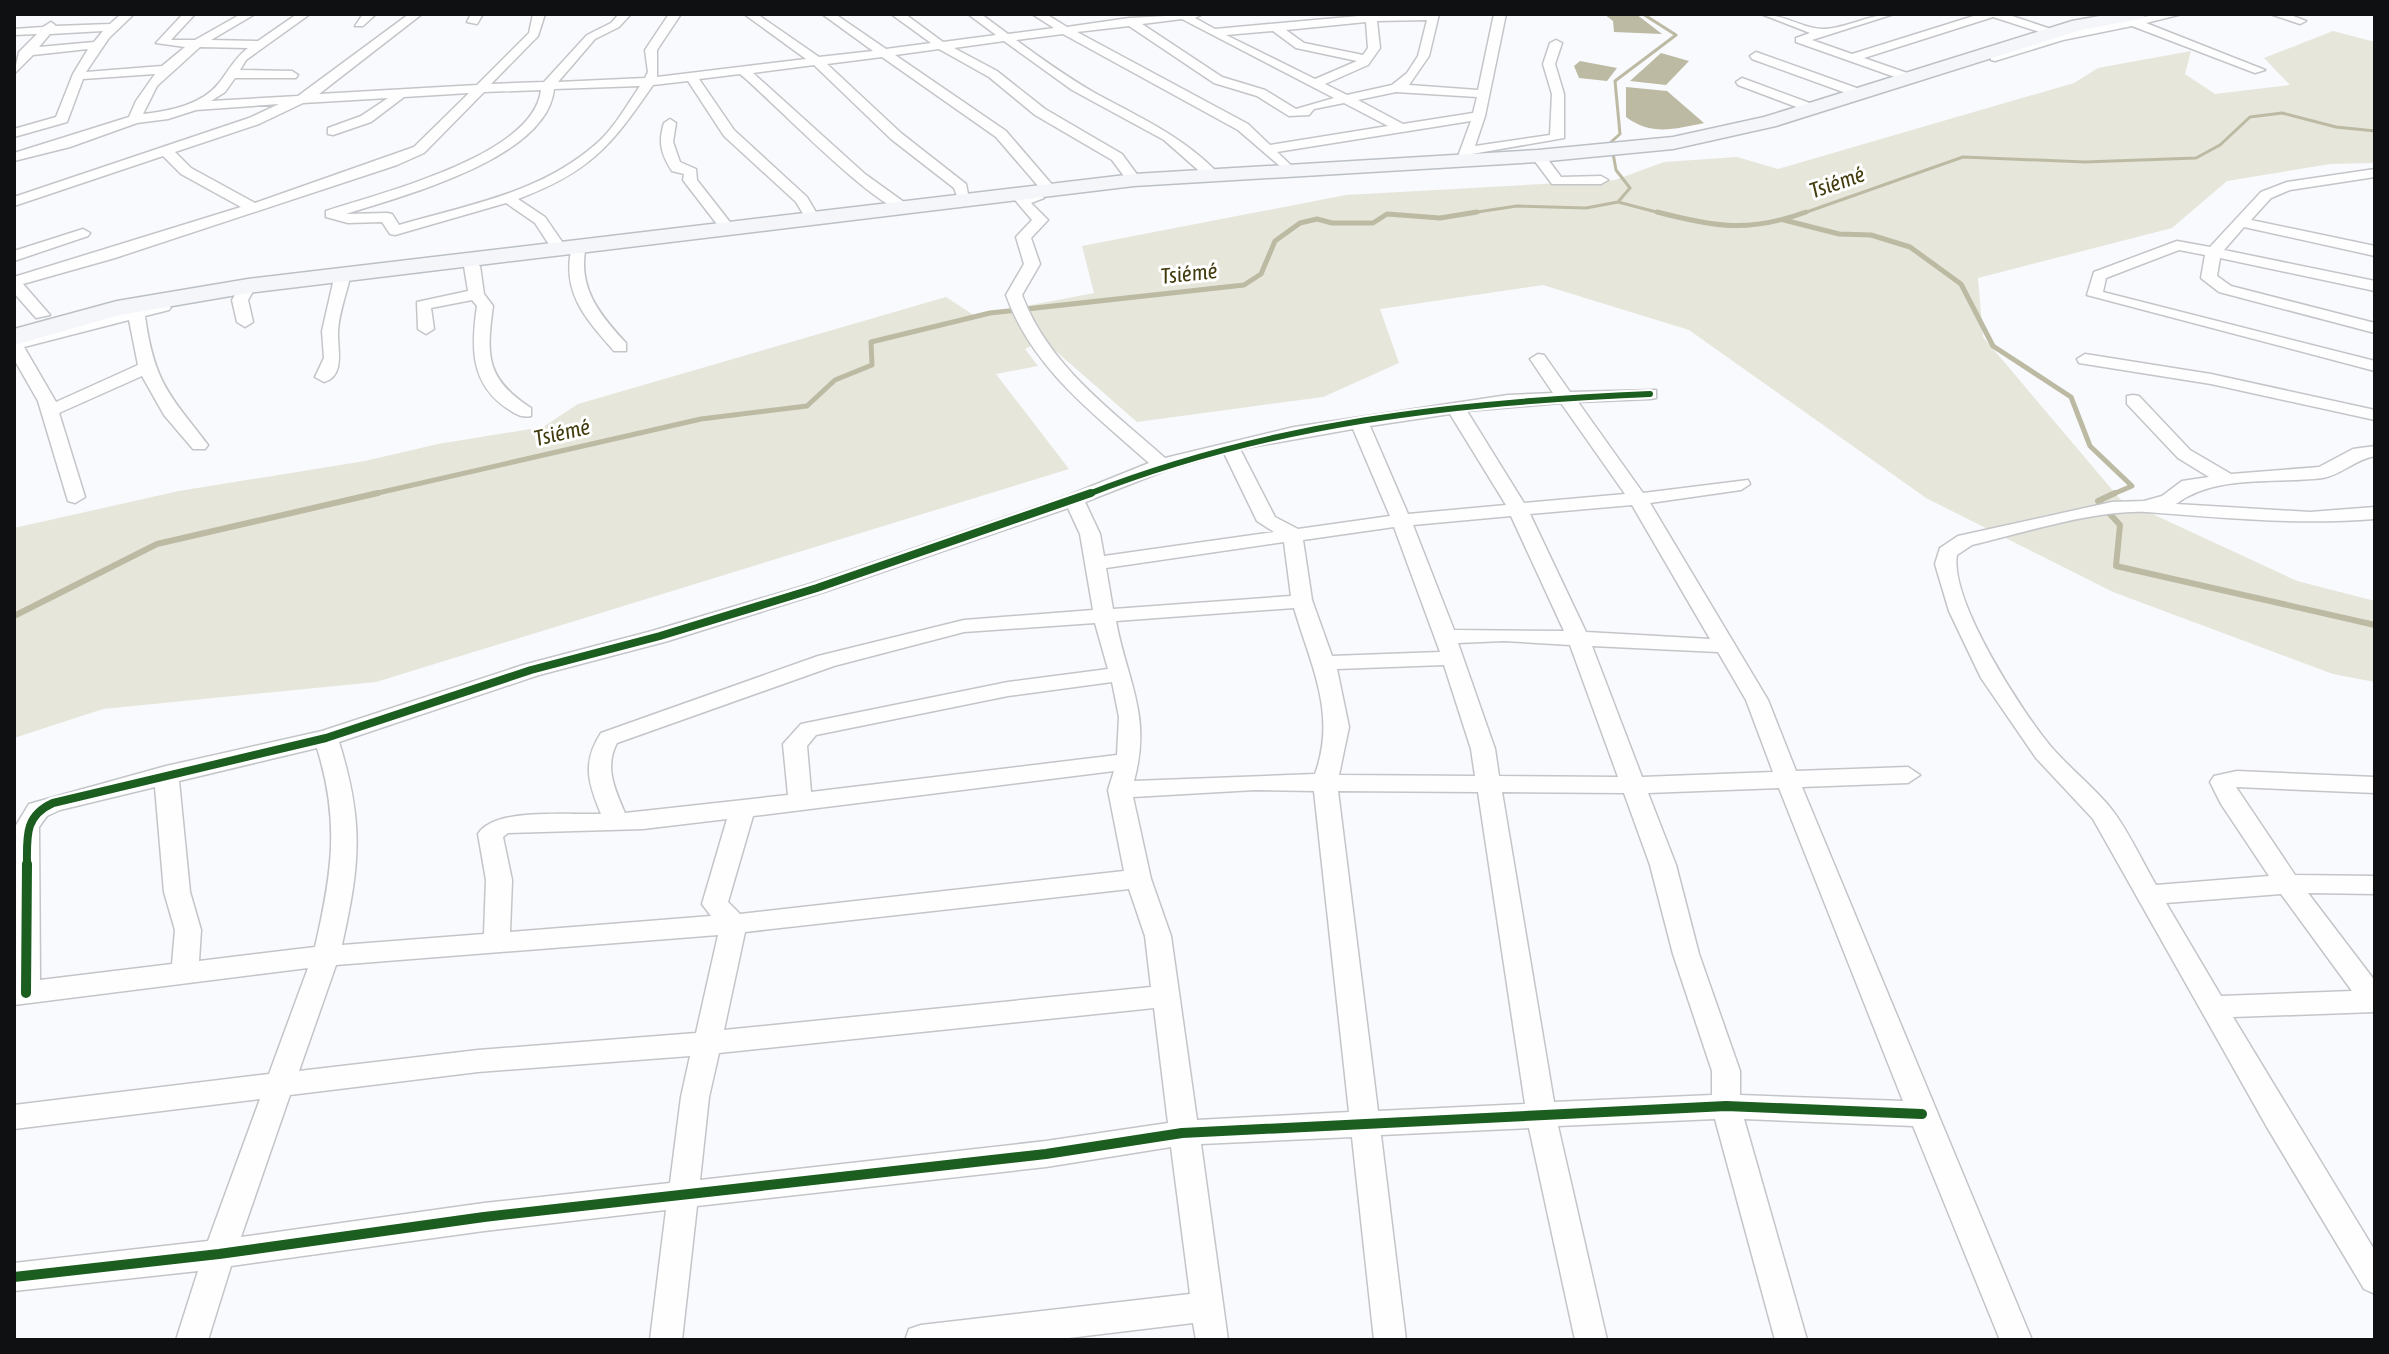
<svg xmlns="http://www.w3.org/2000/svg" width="2389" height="1354" font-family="'Asap Condensed',sans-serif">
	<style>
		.green { fill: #e6e6db }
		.water { fill: #bdbaa3 }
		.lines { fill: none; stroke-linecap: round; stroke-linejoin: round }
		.stream-far2 { stroke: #bdbaa3; stroke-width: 3 }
		.stream-far1 { stroke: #bdbaa3; stroke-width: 5 }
		.stream { stroke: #bdbaa3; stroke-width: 6 }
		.street-casing { stroke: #c4c5c8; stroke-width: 3 }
		.primary-casing { stroke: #bbc0c7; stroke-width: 3 }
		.street { fill: #fefeff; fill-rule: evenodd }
		.primary { fill: #f4f6f9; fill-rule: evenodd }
		.cycleway-far2-casing { stroke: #fff; stroke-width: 10 }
		.cycleway-far1-casing { stroke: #fff; stroke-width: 13 }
		.cycleway-casing { stroke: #fff; stroke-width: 15 }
		.cycleway-far2 { stroke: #1b5e20; stroke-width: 6 }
		.cycleway-far1 { stroke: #1b5e20; stroke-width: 8 }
		.cycleway { stroke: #1b5e20; stroke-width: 10 }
		.labels { text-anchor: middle; stroke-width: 6; stroke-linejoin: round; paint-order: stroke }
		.far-water-label { font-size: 22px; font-style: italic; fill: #423b0d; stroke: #fff }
	</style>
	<rect width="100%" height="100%" fill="#f8fafd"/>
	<path class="green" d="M2333 31 2375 42V163L2330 164 2227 181 2172 228 1978 278 1983 337 2120 499 2297 581 2375 601V682L2333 674 2113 592 1926 498 1689 330 1543 285 1380 309 1399 363 1323 397 1137 422 1043 340 1025 349 1038 366 996 374 1069 469 376 682 103 709 14 738V528L179 491 365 461 438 444 543 427 578 404 946 297 975 316 1094 293 1082 246 1346 195 1615 180 1664 162 1737 157 1778 169 2074 83 2098 68 2191 51 2185 74 2215 94 2290 85 2264 58Z"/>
	<path class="water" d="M1604 14H1636L1662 34 1614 32 1613 21Z
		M1661 53 1689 61 1666 85 1630 81Z
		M1580 61 1617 68 1607 81 1579 78 1574 66Z
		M1626 87 1667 91 1704 123C1675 129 1651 136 1626 117Z"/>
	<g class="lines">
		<path class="stream-far2" d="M1618 202 1630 188 1616 170 1611 142 1620 134 1615 81 1676 35 1643 14
			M1464 214 1517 206 1586 208 1618 202 1664 214
			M1801 214 1963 157 2085 162 2196 158 2220 145 2250 117 2282 113 2336 127 2375 131"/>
		<path class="stream-far1" d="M1657 212C1715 227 1749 233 1806 212
			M1784 220 1839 234 1871 235 1910 247 1961 284 1993 346 2071 397 2090 446 2132 486 2111 495
			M369 495 701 419 807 406 835 380 872 365 871 342 990 313 1244 285 1261 274 1275 241 1300 223 1317 219 1332 223H1373L1387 214 1440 218 1477 212"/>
		<path class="stream" d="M2115 493 2098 501 2120 525 2116 566 2375 625
			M14 616 157 544 378 493"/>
		<defs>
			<path id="street" d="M121 14H134L109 38 86 72 162 66 185 47 156 43 183 14H195L171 40H195L241 14H255L211 40 258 41 297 14H310L246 60 240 70 292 71 298 75 296 78H235L225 92 211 101 298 96 409 14H422L319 94 477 85 529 33 533 14H545L538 36 491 84 544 82 587 35 611 23 619 14H631L619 27 595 39 558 82 645 78 648 72 645 50 669 14H681L657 50V77L806 59 744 14H757L819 57 873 51 822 14H835L886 49 931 43 891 14H905L943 42 996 35 968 14H981L1008 34 1054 28 1032 14H1046L1067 27 1129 18 1203 14 1195 18 1215 29 1381 14H1439L1429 56 1409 85 1478 90 1494 14H1506L1485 116 1475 146 1550 135 1552 94 1543 64 1550 43 1556 40 1562 43 1555 64 1564 94V138L1472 154 1464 163 1457 159 1471 121 1277 152 1295 169 1288 173 1238 130 1063 34 1016 40C1042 59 1067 77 1095 93 1139 117 1180 135 1216 171V177H1206L1164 140 1072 90 1004 41 954 48 997 71 1045 109 1122 154 1141 180 1139 183H1129L1112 160 1035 115 989 77 939 49 895 55 1006 131 1055 188V194H1045L996 137 882 57 827 64 901 133 966 184 970 204H960L954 188 891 139 814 65 753 73 865 174 908 205V211C881 216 769 97 740 74L699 79 734 130 807 197 820 219 818 222H808L796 202 724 136 688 81 653 85C611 146 590 172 518 199L545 217 567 249 564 252H554L535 223 506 203 395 235 390 234 382 222 348 223 326 217V211C380 193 534 156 541 90L484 92 424 153 397 165 115 258 23 284 50 315 36 318 14 293V277L241 207 181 174 163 156 14 206V197L249 118 279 104 196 110 168 119 137 123 70 147 14 161V153L129 117 136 101 155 74 83 79 67 122 14 137V129L56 117 73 74 88 49 33 55 14 74 19 52 37 34 14 35V29L43 27 51 22 56 26 110 24ZM1182 19 1334 98 1296 109 1265 90 1222 77 1142 24ZM1427 20 1418 56 1407 73 1392 85 1347 95 1325 84 1368 65 1380 48 1377 21ZM1366 22 1368 48 1363 55 1304 43 1286 30ZM1129 26 1214 83 1257 96 1289 116 1309 115 1314 109 1344 103 1388 126 1270 145 1248 124 1077 32ZM103 31 94 42 39 47 50 34ZM1273 31 1296 48 1357 61 1315 79 1226 35ZM200 47 248 48C235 58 229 70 219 83 202 105 169 111 143 114L157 86ZM640 86C626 106 614 129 595 145 540 193 468 205 399 225L392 214 387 213 346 214C402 196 547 159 554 89ZM1396 92 1477 97 1473 113 1403 124 1358 100ZM469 93 414 147 255 203 191 168 175 152 259 124 303 103 388 98 361 116 328 128V134L333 135 371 122 404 97Z
				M363 14H376L363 26H355Z
				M471 14H483L477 24 467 22Z
				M1761 14C1783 14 1806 30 1824 29 1848 28 1869 14 1894 14L1812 40 1852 54 1980 14H2006L2057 31 2058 34 2159 14H2182L2146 23 2265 70 2255 73 2132 26 2063 40 1995 61 1991 60V54L2052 36 1993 17 1864 58 1913 75V81L1909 82 1796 42V38L1810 33Z
				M2270 14H2288L2306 21 2300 24Z
				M1756 52 1865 91 1867 94 1857 97 1752 59 1750 56Z
				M1742 78 1815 105 1817 108 1807 111 1738 85 1736 82Z
				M670 119 676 123 673 142 680 162 696 169 697 180 733 226V232H723L683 180 684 174 672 171C661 154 658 142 664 123Z
				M1533 153H1543L1561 177 1601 176 1608 180 1601 184H1552L1531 156Z
				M2375 169V177L2290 190 2271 198 2251 220 2375 246V256L2244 227 2224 250 2375 281V291L2220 258 2217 276 2231 286 2375 323V333L2219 292 2201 278 2205 255 2179 250 2106 278 2103 292 2375 361V371L2087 295 2094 272 2177 241 2210 247 2261 192 2287 182Z
				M1035 189 1044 198 1031 203 1048 220 1031 238 1040 264 1022 295C1049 366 1110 409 1165 458L1294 427 1508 395 1553 393 1530 359 1538 354 1544 355 1570 392 1656 390V398L1650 399 1578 402 1643 493 1748 480 1750 484 1741 490 1650 503 1768 700 1796 771 1908 767 1920 775 1908 783 1802 787 2032 1340H2000L1913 1126 1744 1119 1807 1340H1775L1715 1119 1558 1126 1607 1340H1575L1529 1128 1381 1135 1406 1340H1374L1352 1137 1201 1144 1228 1340H1196L1193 1323 1052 1340H905L909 1329 921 1325 1190 1294 1171 1147 1046 1167 697 1206 682 1340H650L666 1210 484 1231 231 1266 208 1340H176L198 1271 14 1291V1263L208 1241 260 1099 14 1129V1105L269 1074 308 968 14 1005 15 827 29 804 166 766 322 731 523 665 652 631 810 584 1067 496 1149 463C1093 413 1032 368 1006 295L1024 264 1016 237 1032 220 1015 200ZM1561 403 1625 494 1524 503 1467 411ZM1450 414 1506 505 1408 514 1370 426ZM1353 429 1390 516 1298 529 1275 517 1240 449ZM1224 453 1257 521 1274 532 1104 556 1100 534 1085 502 1169 469ZM1632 505 1710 639 1586 632 1530 514ZM1068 508 1080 534 1093 610 964 620 818 656 601 733C582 762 588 783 601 814 571 815 494 807 478 834L486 880 484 934 342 945C360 864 364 822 339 742L539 675 668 641 824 592ZM1511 516 1564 631 1454 630 1413 525ZM1394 527 1440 652 1332 656 1312 600 1303 540ZM1284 542 1291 596 1113 609 1106 568ZM1294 608C1311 666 1337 714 1315 774L1134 781C1152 714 1127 682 1116 621ZM1095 623 1108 669 1008 682 801 724 783 744 788 795 625 813C615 790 604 767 617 743L834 666 964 632ZM1504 641 1570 645 1618 777 1499 776 1495 749 1458 643ZM1592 646 1718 652 1746 700 1773 772 1642 777ZM1444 665 1471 749 1475 776 1339 775 1349 727 1337 669ZM1112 682 1119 717 1117 755 811 792 807 746 816 735 1008 696ZM317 748C340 822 332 873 315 947L199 961 201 930 190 892 179 781ZM1114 771 1108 790 1124 871 740 914 728 902 753 816ZM155 787 164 892 175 930 172 964 40 980 39 827 47 816 60 810ZM1779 788 1903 1101 1740 1095V1071L1699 954 1676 865 1648 793ZM1255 790 1314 791 1349 1112 1197 1120 1171 936 1151 879 1133 797ZM1338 791 1478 792 1525 1104 1378 1111ZM1502 792 1624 793 1650 865 1673 954 1712 1071V1095L1554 1102ZM727 819 702 904 711 916 510 932 512 880 503 837 508 833 643 829ZM1129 889 1145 936 1151 987 724 1030 745 932ZM718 935 696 1033 478 1050 299 1071 336 965ZM1154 1008 1168 1123 1046 1141 700 1180 709 1097 719 1053ZM690 1056 681 1097 670 1183 484 1203 241 1237 290 1095 478 1072Z
				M83 229 90 233 88 236 14 261V251Z
				M579 242 586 246C577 287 599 314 626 343V351H614C585 318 561 292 572 246Z
				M472 261 480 266 484 294 493 306C486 356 486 379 531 408V416C521 418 516 414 508 409 470 384 471 347 477 306L472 300 431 308 434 329 426 334 418 329 417 302 468 291 464 266Z
				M343 269 351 274C347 292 339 312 338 331 337 347 346 376 324 382L315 377 324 358 322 331 335 274Z
				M248 281 256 286 248 300 253 322 245 327 237 322 232 300 242 283Z
				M163 302 171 307 169 310 145 316C154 383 170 395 208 445L205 449H193L164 415 142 376 59 413 85 497 75 503 68 501 38 401 14 359V338ZM129 320 138 365 56 402 24 347Z
				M2085 354 2211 374 2375 410V420L2211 384 2079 363 2077 359Z
				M2133 395 2139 396 2190 450 2231 474 2319 467 2353 449 2375 446V456C2356 459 2341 475 2323 478 2275 484 2216 474 2176 504L2310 512 2375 507V519C2298 525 2224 518 2147 512 2097 509 2022 533 1972 545L1957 555C1949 600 2023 714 2053 749 2071 769 2092 786 2109 806 2128 829 2141 860 2156 885L2269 876 2221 804 2210 782 2214 776 2237 771 2375 777V793L2236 787 2295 875 2375 876V894L2308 893 2375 981V1012L2233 1017 2375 1251V1294L2364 1289 2268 1129 2093 819 2036 758 1981 678 1949 611 1935 564 1940 548 1958 536 2112 502 2144 501 2162 496 2182 481 2209 477 2178 458 2127 404V396ZM2281 894 2352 991 2221 996 2166 903Z"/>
			<path id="primary" d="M2111 14H2149L2140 19 2081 30 1776 126 1673 149 1538 162 1134 186 248 293 120 315 14 345V329L117 301 248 279 1134 174 1538 150 1673 137 1764 117 2072 21Z"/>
		</defs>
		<use href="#street" class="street-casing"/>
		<use href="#primary" class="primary-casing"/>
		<use href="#street" class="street"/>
		<use href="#primary" class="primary"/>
		<defs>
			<path id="cycleway-far2" d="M1086 495C1269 423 1455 402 1650 394"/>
			<path id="cycleway-far1" d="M27 866C27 837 24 816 53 803L326 738 531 670 660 636 817 588 1091 493"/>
			<path id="cycleway" d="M26 993 27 864
				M14 1277 219 1254 484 1217 1046 1154 1182 1133 1726 1106 1922 1114"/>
		</defs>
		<use href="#cycleway-far2" class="cycleway-far2-casing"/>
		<use href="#cycleway-far1" class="cycleway-far1-casing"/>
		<use href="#cycleway" class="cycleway-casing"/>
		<use href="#cycleway-far2" class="cycleway-far2"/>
		<use href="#cycleway-far1" class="cycleway-far1"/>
		<use href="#cycleway" class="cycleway"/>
	</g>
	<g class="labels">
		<g class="far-water-label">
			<text transform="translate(1837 182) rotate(-19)" y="8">Tsiémé</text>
			<text transform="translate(1189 273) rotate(-6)" y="8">Tsiémé</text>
			<text transform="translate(562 432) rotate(-13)" y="8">Tsiémé</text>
		</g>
	</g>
	<rect width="2389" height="1354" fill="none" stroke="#0f1012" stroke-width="32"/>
</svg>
